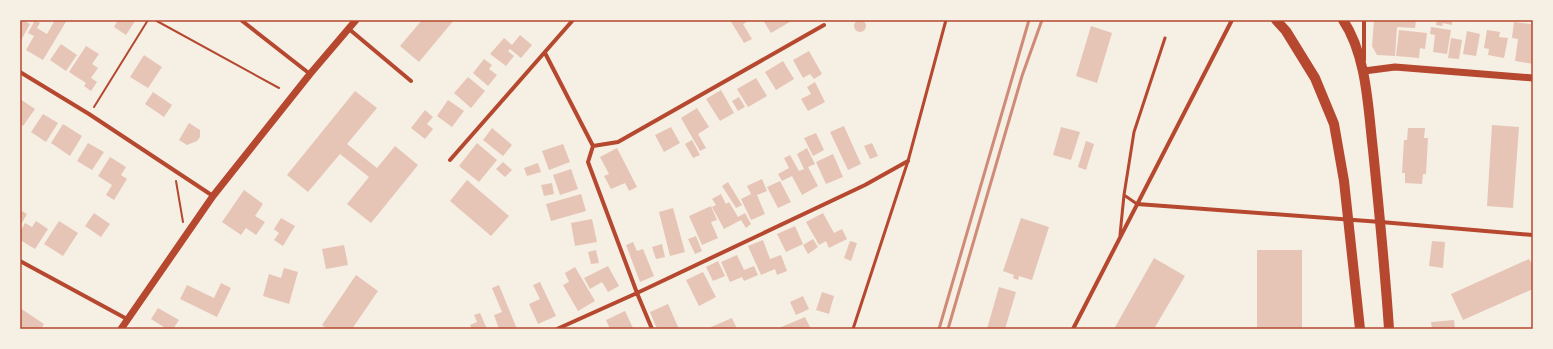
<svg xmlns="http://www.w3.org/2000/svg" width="1553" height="349" font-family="Inter,sans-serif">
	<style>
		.building { fill: #e6c5b7 }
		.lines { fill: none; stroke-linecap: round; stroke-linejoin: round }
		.path { stroke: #b5482f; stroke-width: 2 }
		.service { stroke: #b5482f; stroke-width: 3 }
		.minor { stroke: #b5482f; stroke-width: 4 }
		.tertiary { stroke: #b5482f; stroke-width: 7 }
		.primary { stroke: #b5482f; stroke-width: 10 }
		.rail { stroke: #cf8b77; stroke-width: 3 }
		.neatline { fill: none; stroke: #b5482f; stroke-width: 1.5 }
	</style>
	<rect width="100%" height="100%" fill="#f6efe4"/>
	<path class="building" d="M20 20H23L30 24 20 42Z
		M35 20 40 23 37 28 47 34 55 20H67L43 60 26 50 34 36 28 33Z
		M118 20 135 21 126 35 114 27Z
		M422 20H454L419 62 400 46Z
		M730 20H750L743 24 752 39 744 43Z
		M763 20H793L771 33Z
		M1374 20H1416L1415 28 1397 27 1395 56 1377 55 1372 46Z
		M1437 20H1452V25L1443 23 1442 26 1436 25Z
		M1532 20H1533V64L1515 61 1518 39 1512 38 1514 22 1531 24Z
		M854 26a6 6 0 1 1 12 0a6 6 0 1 1-12 0Z
		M1091 26 1112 33 1097 83 1076 76Z
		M1431 27 1451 30 1447 54 1433 52 1435 35 1430 34Z
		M1399 30 1427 33 1425 49 1420 48 1419 58 1396 56Z
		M1487 30 1500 32 1499 37 1508 38 1504 58 1488 55 1489 49 1484 48Z
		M1467 31 1480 34 1476 56 1463 54Z
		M520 35 532 45 521 58 510 49 508 51 514 56 506 66 490 54 504 38 512 45Z
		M1451 38 1462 40 1459 59 1448 58Z
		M61 44 77 55 66 71 50 60Z
		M86 46 99 54 92 64 98 68 91 78 97 82 91 91 84 86 86 83 69 72Z
		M809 51 822 74 814 79 810 74 803 78 793 60Z
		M144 55 162 67 148 88 130 77Z
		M484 59 492 65 489 69 497 75 488 86 473 73Z
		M783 61 794 79 776 90 765 72Z
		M468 77 485 91 471 108 454 93Z
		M756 78 767 96 748 107 737 89Z
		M815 82 825 102 808 111 801 99 811 94 807 87Z
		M721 90 734 113 720 121 706 99Z
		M355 91 377 108 347 144 377 168 395 146 418 165 371 223 347 204 369 177 340 154 308 192 287 175Z
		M153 92 172 105 164 117 145 104Z
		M739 97 745 107 738 111 732 101Z
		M20 99 35 109 23 126 20 124Z
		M448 100 464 111 452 127 437 116Z
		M697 108 709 127 698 134 706 148 700 151 681 118Z
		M425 110 433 117 427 124 433 129 425 139 411 128Z
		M43 114 58 123 46 142 31 132Z
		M189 123 200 130V137L197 141 187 145 179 140Z
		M63 124 82 136 70 156 51 143Z
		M1492 125 1519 127 1513 208 1487 206Z
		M844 126 861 164 848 170 830 132Z
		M671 127 680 143 664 152 655 135Z
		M1061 127 1080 132 1071 160 1053 155Z
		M492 128 512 145 503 156 483 140Z
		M1408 128H1425L1424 138H1428L1426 174H1423L1422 184 1405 183V173H1402L1404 140H1407Z
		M816 133 824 150 813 156 804 138Z
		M692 140 700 155 693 158 685 144Z
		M1086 141 1094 144 1086 170 1078 167Z
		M88 143 104 152 92 170 77 161Z
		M477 143 497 160 479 182 459 166Z
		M872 143 878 156 870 159 864 146Z
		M563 144 570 162 549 170 542 151Z
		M617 148 637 187 629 191 625 183 611 189 604 176 609 174 600 157Z
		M807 148 815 164 808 167 818 186 802 195 792 176 782 181 778 174 789 168 784 158 790 155 799 171 804 169 797 154Z
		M833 154 843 177 826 184 816 162Z
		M110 157 126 167 121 175 127 179 114 200 106 195 112 185 98 176Z
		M503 162 512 170 505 177 496 169Z
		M538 163 541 172 527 176 524 168Z
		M571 169 578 189 560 195 553 175Z
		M762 179 767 191 757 195 765 214 751 220 741 199 751 194 747 186Z
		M467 180 509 216 491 236 450 201Z
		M780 181 791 202 778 208 767 187Z
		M728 182 742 205 736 208 722 186Z
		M552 183 554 194 544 196 541 185Z
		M244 190 263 204 255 216 265 222 256 235 246 228 241 235 222 222Z
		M581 194 586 211 551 221 546 204Z
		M721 194 726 204 729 202 738 217 745 213 751 224 746 228 741 220 724 229 712 207 716 205 712 199Z
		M711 206 717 220 711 222 718 238 702 245 689 216Z
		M673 208 685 252 670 256 659 212Z
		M20 210 27 214 20 226Z
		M94 213 110 224 101 237 85 226Z
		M823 213 834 233 842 229 847 239 829 248 826 241 819 245 806 222Z
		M281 218 295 226 283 246 274 240 279 233 274 229Z
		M1021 218 1049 227 1032 280 1019 276 1018 280 1013 278 1014 275 1003 271Z
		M592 219 597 242 575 246 571 223Z
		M36 221 48 229 35 249 20 240V232L25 223 32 227Z
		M59 221 78 233 63 256 44 244Z
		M795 226 803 244 786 252 777 234Z
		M696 236 702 251 695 254 688 239Z
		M813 239 818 247 808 254 803 245Z
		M763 240 770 259 781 255 787 271 777 275 775 269 761 275 748 246Z
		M850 241 857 243 851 261 844 258Z
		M1432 241 1445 242 1443 268 1429 266Z
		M633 242 637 251 643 249 654 276 640 282 626 245Z
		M662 244 665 257 656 259 652 247Z
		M344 245 348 265 326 269 322 249Z
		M596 250 599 263 591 264 588 252Z
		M1257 250H1302V329H1257Z
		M737 255 744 270 754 266 758 275 744 281 742 277 730 282 721 262Z
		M1154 258 1185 276 1154 329H1114Z
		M1529 259 1533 266V289L1463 320 1451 294Z
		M718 261 725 276 713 281 706 267Z
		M608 266 619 286 608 292 602 282 590 289 584 278Z
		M575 267 595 301 578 311 563 285 569 282 565 273Z
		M284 268 298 272 289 304 263 296 269 274 281 278Z
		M703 272 716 297 699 306 686 280Z
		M356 275 378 291 352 329H327L322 325Z
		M540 282 556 316 538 324 529 304 540 299 533 285Z
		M221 283 231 288 217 317 180 299 187 285 214 298Z
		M499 285 517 329H499L494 315 502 312 492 288Z
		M999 287 1016 292 1005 329H987Z
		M822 292 834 296 829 314 816 310Z
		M803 296 809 309 796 315 790 302Z
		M668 304 679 329H657L650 312Z
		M20 308 44 324 41 329H20Z
		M158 308 179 320 173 329H167L151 319Z
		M625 311 633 328 630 329H610L606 320Z
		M480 313 487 329H472L470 325 477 322 474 315Z
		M805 317 811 329H779V328Z
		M732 318 737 329H711V327Z
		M1454 320 1455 329H1432L1431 322Z"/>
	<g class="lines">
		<path class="path" d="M155 20 279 88
			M94 107 148 20
			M176 181 183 222"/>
		<path class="service" d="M1137 204 1124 195 1134 132 1165 38
			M1120 235 1124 195
			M853 329 908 161 946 20"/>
		<path class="minor" d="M241 20 310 74
			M1364 20V60
			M349 29 411 81
			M545 53 593 146 588 162 637 293 652 329
			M20 72 89 114 213 196
			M593 146 618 142 824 25
			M450 160 573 20
			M1137 204 1381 222 1533 235
			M20 261 127 319
			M557 329 637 293 865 185 908 161
			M1073 329 1232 20"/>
		<path class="tertiary" d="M1364 71 1395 67 1533 78
			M121 329 213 196 310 74 356 20"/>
		<path class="primary" d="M1276 20 1286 31 1315 78 1334 124 1344 181 1360 329
			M1343 20C1367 56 1368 108 1373 150 1379 209 1385 269 1389 329"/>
		<path class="rail" d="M939 329 1029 20
			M948 329 1022 76 1042 20"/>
	</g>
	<rect width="1553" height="349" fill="none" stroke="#f6efe4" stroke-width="42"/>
	<rect x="21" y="21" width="1511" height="307" class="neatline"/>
</svg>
